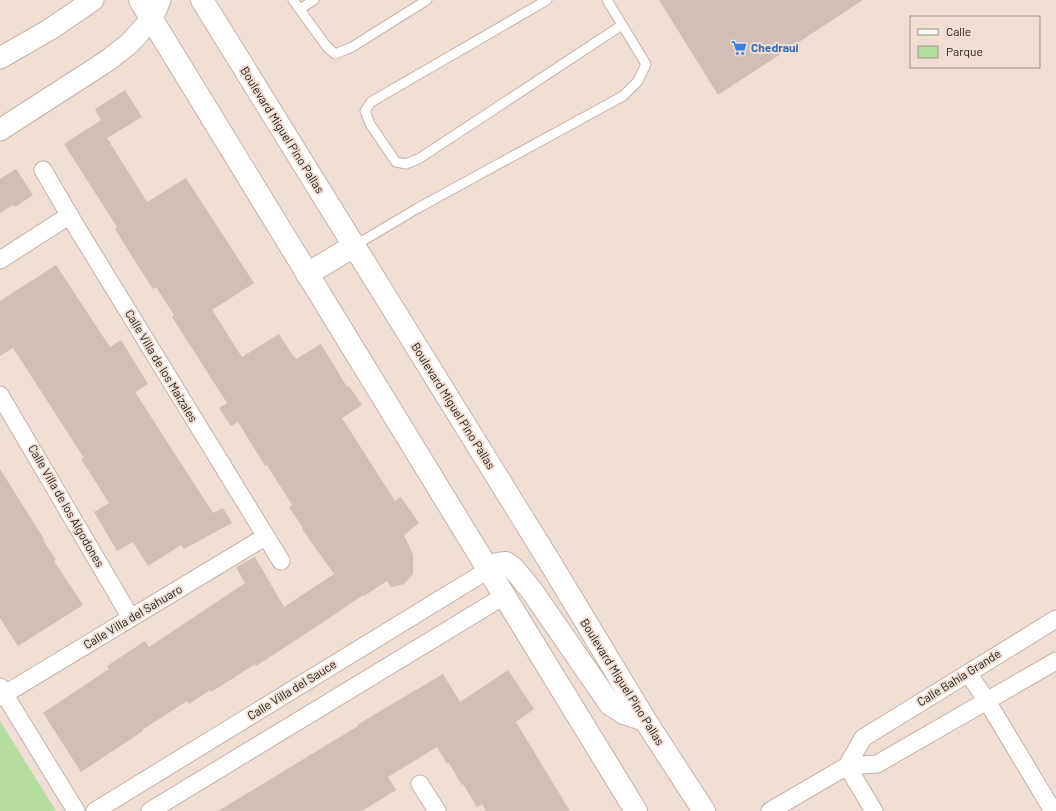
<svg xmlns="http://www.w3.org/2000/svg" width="1056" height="811" font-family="Barlow,sans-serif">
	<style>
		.green { fill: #b5dea0 }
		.building { fill: #d1bfb6 }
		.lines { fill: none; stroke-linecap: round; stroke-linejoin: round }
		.service-casing { stroke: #c3b2a9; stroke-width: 11 }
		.minor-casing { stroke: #c3b2a9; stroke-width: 19 }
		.tertiary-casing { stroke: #c3b2a9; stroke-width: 23 }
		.secondary-casing { stroke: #c3b2a9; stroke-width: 24 }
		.service { stroke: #fff; stroke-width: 9 }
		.minor { stroke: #fff; stroke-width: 17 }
		.tertiary { stroke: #fff; stroke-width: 21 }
		.secondary { stroke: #fff; stroke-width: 22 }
		.labels { text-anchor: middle; stroke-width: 4; stroke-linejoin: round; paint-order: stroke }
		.shop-label { font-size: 12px; font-weight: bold; fill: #366cbe; stroke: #efded4; text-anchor: start }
		.street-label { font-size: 12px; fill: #27201d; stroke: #efded4 }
	</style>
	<rect width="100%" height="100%" fill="#efded4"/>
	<path class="green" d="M0 721 56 811H0Z"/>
	<path class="building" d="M659 0H863L718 95Z
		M125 90 142 117 107 138 147 202 186 178 254 283 212 310 242 357 279 334 293 356 294 355 296 359 321 344 347 387 349 386 362 405 342 418 395 501 401 497 419 523 404 535 413 555V574L404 584 391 587 387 581 364 596 363 595 319 625 256 666 255 664 232 679 211 692 210 690 189 704 187 701 142 730 143 731 81 772 43 713 109 669 107 666 145 641 149 647 245 583 236 567 255 557 284 607 334 574 302 529 303 528 289 507 292 505 267 465 265 466 238 422 231 426 219 408 227 403 172 317 174 315 156 287 153 289 133 258 115 229 117 227 64 144 101 120 95 109Z
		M16 169 33 195 15 207 13 205 0 213V179Z
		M56 265 110 347 121 340 148 384 135 392 213 513 223 508 232 523 184 549 181 545 148 566 133 542 117 551 94 512 109 503 81 459 84 458 13 348 0 356V301Z
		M0 469 44 539 43 540 56 560 54 561 83 605 18 646 0 618Z
		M508 670 534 709 516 722 570 811H486L482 804 477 807 463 784 462 785 449 763 447 764 437 747 388 777 396 790 362 811H218L358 726 357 725 377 713 443 674 460 702Z"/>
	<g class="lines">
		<defs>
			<path id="service" d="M293 0 327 47 335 54 352 47 427 0
				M547 0 371 102 365 111 370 124 396 162 406 164 420 158 622 25
				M300 9 314 0
				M354 246 418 208 623 96 638 81 646 64 607 0"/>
			<path id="minor" d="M43 170 77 228 281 561
				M0 260 70 215
				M0 395 131 618
				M968 673 987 701 1053 811
				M0 687 76 811
				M0 697 265 537
				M847 766 863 738 1056 619
				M847 766 874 811
				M420 784 437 811
				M95 811 488 570
				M150 811 504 596
				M770 811 847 766 877 764 1056 661"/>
			<path id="tertiary" d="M0 58 49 30 93 0
				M0 130 107 61 130 43 153 17 160 0"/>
			<path id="secondary" d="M140 0 636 811
				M202 0 551 564 645 720 704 811
				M307 274 354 246
				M488 570 498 564 506 563 514 569 532 591 610 704 624 713 645 720"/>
		</defs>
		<use href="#service" class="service-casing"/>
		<use href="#minor" class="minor-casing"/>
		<use href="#tertiary" class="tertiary-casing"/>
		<use href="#secondary" class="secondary-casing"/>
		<use href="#service" class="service"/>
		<use href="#minor" class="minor"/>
		<use href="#tertiary" class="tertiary"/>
		<use href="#secondary" class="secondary"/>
	</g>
	<defs>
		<symbol id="supermarket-bare" viewBox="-9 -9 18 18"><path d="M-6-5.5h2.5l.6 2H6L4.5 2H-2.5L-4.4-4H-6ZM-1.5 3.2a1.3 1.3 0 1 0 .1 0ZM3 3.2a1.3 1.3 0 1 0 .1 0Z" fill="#3f7fe0" stroke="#efded4" stroke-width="2.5" paint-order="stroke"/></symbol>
	</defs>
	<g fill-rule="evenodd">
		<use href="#supermarket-bare" x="728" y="37" width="22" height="22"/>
	</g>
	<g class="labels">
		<g class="shop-label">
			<text x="751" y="52">Chedraui</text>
		</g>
		<g class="street-label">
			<text transform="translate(282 130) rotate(58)" y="4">Boulevard Miguel Pino Pallas</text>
			<text transform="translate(161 366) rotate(59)" y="4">Calle Villa de los Maizales</text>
			<text transform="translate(453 406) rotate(58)" y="4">Boulevard Miguel Pino Pallas</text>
			<text transform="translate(66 506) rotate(60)" y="4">Calle Villa de los Algodones</text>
			<text transform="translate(133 617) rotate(-31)" y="4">Calle Villa del Sahuaro</text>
			<text transform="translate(959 678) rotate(-32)" y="4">Calle Bahía Grande</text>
			<text transform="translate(622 682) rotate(58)" y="4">Boulevard Miguel Pino Pallas</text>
			<text transform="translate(292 690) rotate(-32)" y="4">Calle Villa del Sauce</text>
		</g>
	</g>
	<rect x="910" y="16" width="130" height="52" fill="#efded4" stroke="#9f928b"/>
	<rect x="918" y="29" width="20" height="6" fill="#ffffff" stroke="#9f928b"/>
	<text x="946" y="36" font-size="12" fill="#27201d">Calle</text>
	<rect x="918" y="46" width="20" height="12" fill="#b5dea0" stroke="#9f928b"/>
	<text x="946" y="56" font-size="12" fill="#27201d">Parque</text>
</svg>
